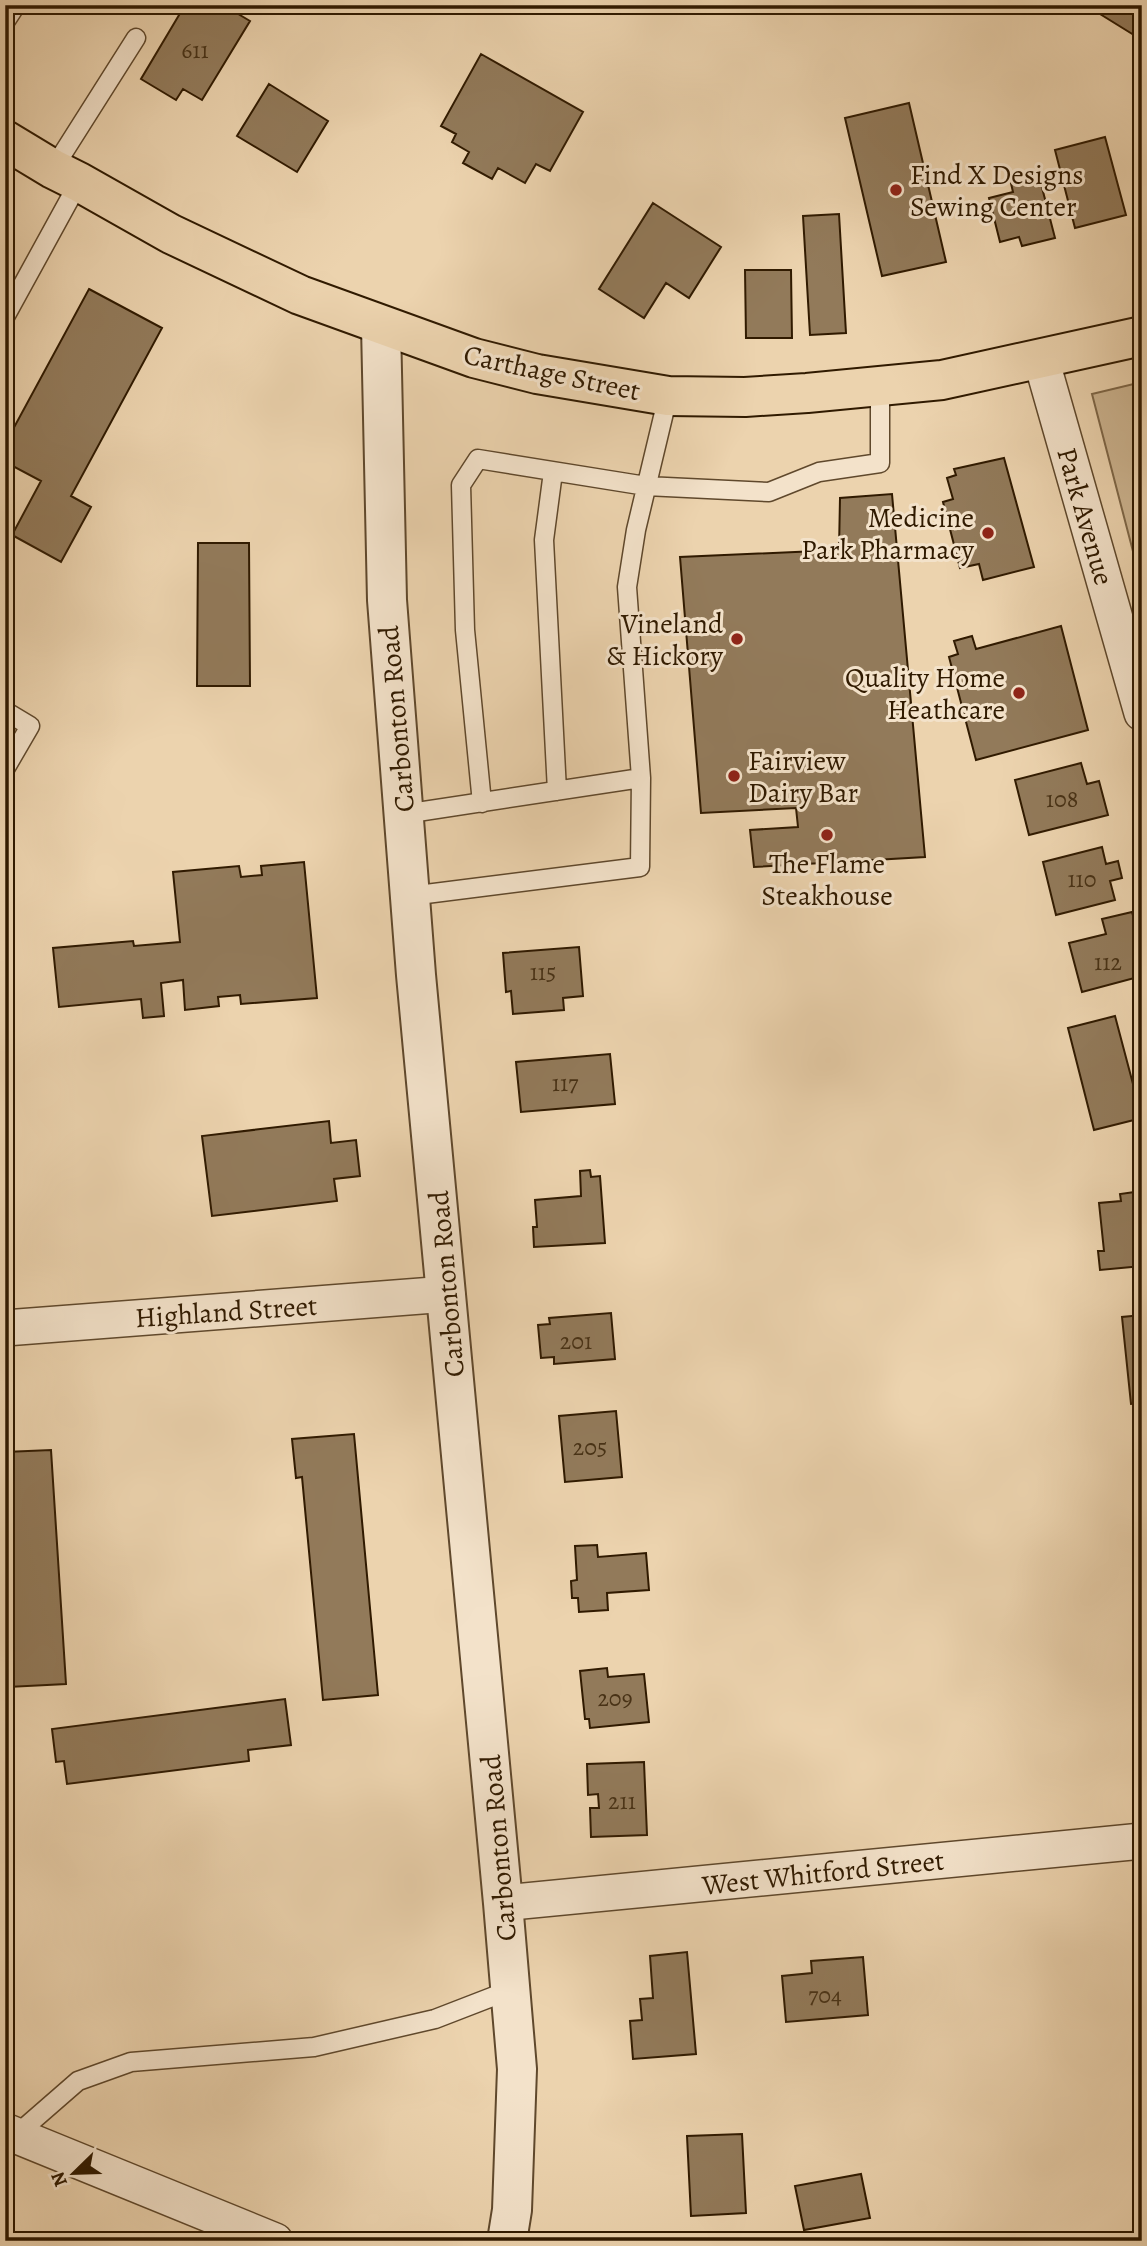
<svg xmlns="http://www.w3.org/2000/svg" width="1147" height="2246" font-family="Alegreya,serif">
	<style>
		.green { fill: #ccb490; stroke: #7e6748; stroke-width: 2 }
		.building { fill: #927a5a; stroke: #301a00; stroke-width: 2 }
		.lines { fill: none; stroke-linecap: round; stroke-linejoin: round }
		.service-casing { stroke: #5f482c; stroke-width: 21 }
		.minor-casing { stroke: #5f482c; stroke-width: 38 }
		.tertiary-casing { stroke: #5f482c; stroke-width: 42 }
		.primary-casing { stroke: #301a00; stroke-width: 42 }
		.service { stroke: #f3e2ca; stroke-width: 18 }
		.minor { stroke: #f3e2ca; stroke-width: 35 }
		.tertiary { stroke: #f3e2ca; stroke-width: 38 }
		.primary { stroke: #ecd3ae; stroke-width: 38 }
		.poi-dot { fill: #8f2418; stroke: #f3e2ca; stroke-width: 2.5 }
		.labels { text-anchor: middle; stroke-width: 6; stroke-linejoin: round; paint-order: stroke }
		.number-label { font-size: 24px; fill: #483216 }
		.poi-label { font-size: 28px; fill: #301a00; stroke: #f3e2ca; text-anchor: end }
		.street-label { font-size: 28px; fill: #301a00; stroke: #f3e2ca }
	</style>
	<rect width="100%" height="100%" fill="#ecd3ae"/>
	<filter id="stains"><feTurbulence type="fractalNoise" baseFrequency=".00286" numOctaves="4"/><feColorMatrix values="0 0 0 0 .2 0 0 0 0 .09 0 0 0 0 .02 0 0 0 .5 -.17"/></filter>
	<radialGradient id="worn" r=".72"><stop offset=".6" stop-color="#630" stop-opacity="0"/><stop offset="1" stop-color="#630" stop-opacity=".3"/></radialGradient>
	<path class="green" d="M1142 382V586L1092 394Z"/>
	<path class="building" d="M185 5H223L250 21 202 100 183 89 176 100 141 79Z
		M1106 5H1142V40L1100 14Z
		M481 54 583 112 550 171 536 164 525 183 498 168 492 179 463 163 469 152 452 142 456 134 441 126Z
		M269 84 328 121 297 172 237 136Z
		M909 103 946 262 882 276 845 118Z
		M1105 137 1126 215 1075 228 1055 150Z
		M1038 172 1055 238 1022 246 1019 237 1000 242 989 198 1013 192 1010 179Z
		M653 203 721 247 689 298 666 283 644 318 599 289Z
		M839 214 846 333 810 335 803 216Z
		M745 270H791L792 338H746Z
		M89 289 162 328 71 496 91 507 61 562 12 535 41 481 5 462V444Z
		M1004 458 1034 567 983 580 979 564 960 568 943 502 953 499 947 478 956 475 954 469Z
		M892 494 925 857 754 867 750 830 798 827 796 808 701 813 680 557 839 550 840 498Z
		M198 543H249L250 686H197Z
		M1061 626 1088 730 976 760 949 657 958 654 954 641 972 636 976 649Z
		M1081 763 1087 784 1099 781 1108 815 1029 835 1015 780Z
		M1102 847 1106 864 1118 861 1122 878 1110 881 1115 900 1056 915 1043 862Z
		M304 862 317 998 241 1004 240 995 218 997 219 1006 185 1010 183 980 161 983 164 1016 143 1018 141 999 59 1007 53 948 133 941 134 946 180 942 173 872 239 866 241 877 262 875 261 866Z
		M1132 912 1142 948V976L1082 992 1069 943 1106 934 1102 919Z
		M579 947 583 996 563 998 564 1010 513 1014 511 991 506 992 503 953Z
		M1115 1016 1142 1118 1094 1130 1068 1028Z
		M610 1054 615 1104 521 1112 516 1062Z
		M329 1121 331 1143 356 1140 360 1176 334 1179 337 1201 212 1216 202 1136Z
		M590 1170 591 1177 600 1176 605 1243 534 1247 533 1227H537L535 1200 581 1196 580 1171Z
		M1142 1191V1266L1100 1270 1098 1251H1104L1099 1203 1121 1201 1120 1194Z
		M611 1313 615 1359 554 1364V1357L541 1358 538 1325 550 1324 549 1318Z
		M1142 1315V1403L1131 1404 1122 1317Z
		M616 1411 622 1477 565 1482 559 1416Z
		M354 1434 378 1695 323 1700 302 1477 296 1478 292 1439Z
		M51 1450 66 1684 8 1687 5 1644V1452Z
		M597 1545 598 1557 646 1553 649 1590 607 1593 608 1610 579 1612 578 1598H572L571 1581 577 1580 575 1546Z
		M607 1668 608 1677 644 1674 649 1722 590 1728 589 1719H585L580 1671Z
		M285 1699 291 1745 248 1750 249 1761 67 1784 64 1761 56 1762 52 1729Z
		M644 1762 647 1835 591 1837 590 1808H599L598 1794 588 1795 587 1764Z
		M687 1952 696 2054 633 2059 630 2021 642 2020 640 1999 653 1998 650 1956Z
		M863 1957 868 2015 786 2022 782 1976 812 1973 811 1961Z
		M742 2134 746 2213 691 2216 687 2136Z
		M861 2174 870 2218 804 2230 795 2186Z"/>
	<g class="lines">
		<defs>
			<path id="service" d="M5 22 16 5
				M53 169 136 38
				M5 317 79 182
				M553 472 544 540 557 791
				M5 711 30 726 5 769
				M482 803 465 630 461 485 478 459 646 486 769 492 819 472 880 463V386
				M404 814 641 778
				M410 896 640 867 641 778 627 587 636 530 668 396
				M16 2135 78 2081 131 2062 314 2047 435 2019 510 1990"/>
			<path id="minor" d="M1041 359 1142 713
				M5 1328 447 1294
				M503 1903 1142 1841
				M5 2131 275 2241"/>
			<path id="tertiary" d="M381 326 387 600 416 975 503 1903 517 2069 512 2210 507 2241"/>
			<path id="primary" d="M5 140 53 169 79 182 171 234 300 295 474 358 537 374 668 396 745 397 807 393 942 380 1142 336"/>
		</defs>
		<use href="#service" class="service-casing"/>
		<use href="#minor" class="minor-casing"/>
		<use href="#tertiary" class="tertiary-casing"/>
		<use href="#primary" class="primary-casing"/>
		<use href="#service" class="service"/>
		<use href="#minor" class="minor"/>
		<use href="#tertiary" class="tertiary"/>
		<use href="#primary" class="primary"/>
	</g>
	<g class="poi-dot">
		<circle cx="896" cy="190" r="7"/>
		<circle cx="988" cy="533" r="7"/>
		<circle cx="737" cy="639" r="7"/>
		<circle cx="1019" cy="693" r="7"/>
		<circle cx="734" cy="776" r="7"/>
		<circle cx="827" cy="835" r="7"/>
	</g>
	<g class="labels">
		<g class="number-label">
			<text x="195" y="58">611</text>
			<text x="1062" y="807">108</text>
			<text x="1082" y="887">110</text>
			<text x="1108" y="970">112</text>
			<text x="543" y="980">115</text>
			<text x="565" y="1091">117</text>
			<text x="576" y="1349">201</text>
			<text x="590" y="1455">205</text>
			<text x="615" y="1706">209</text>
			<text x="622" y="1809">211</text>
			<text x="825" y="2003">704</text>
		</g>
		<g class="poi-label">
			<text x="910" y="184" text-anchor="start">Find X Designs<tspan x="910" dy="32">Sewing Center</tspan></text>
			<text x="974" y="527">Medicine<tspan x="974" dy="32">Park Pharmacy</tspan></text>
			<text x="723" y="633">Vineland<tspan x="723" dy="32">&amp; Hickory</tspan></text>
			<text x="1005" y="687">Quality Home<tspan x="1005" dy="32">Heathcare</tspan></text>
			<text x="748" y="770" text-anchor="start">Fairview<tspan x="748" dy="32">Dairy Bar</tspan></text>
			<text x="827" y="873" text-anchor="middle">The Flame<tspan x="827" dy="32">Steakhouse</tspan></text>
		</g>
		<g class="street-label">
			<text transform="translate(552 372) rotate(12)" y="10">Carthage Street</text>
			<text transform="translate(1086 516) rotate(74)" y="10">Park Avenue</text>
			<text transform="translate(396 719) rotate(-95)" y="10">Carbonton Road</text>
			<text transform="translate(446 1284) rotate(-95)" y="10">Carbonton Road</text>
			<text transform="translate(226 1311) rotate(-4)" y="10">Highland Street</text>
			<text transform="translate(498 1848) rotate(-95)" y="10">Carbonton Road</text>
			<text transform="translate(823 1872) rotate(-6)" y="10">West Whitford Street</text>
		</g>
	</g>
	<rect width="1147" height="2246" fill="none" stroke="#ecd3ae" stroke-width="28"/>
	<rect x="7" y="7" width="1133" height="2232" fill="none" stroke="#301a00" stroke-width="3.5"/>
	<rect x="14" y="14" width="1119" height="2218" fill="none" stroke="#301a00" stroke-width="2"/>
	<g transform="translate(74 2173) rotate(247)" stroke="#f3e2ca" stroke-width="5" paint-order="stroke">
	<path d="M0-5L12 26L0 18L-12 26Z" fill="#301a00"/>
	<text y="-10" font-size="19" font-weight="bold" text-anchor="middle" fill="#301a00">N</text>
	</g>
	<rect width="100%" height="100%" filter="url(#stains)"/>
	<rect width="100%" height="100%" fill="url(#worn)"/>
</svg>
